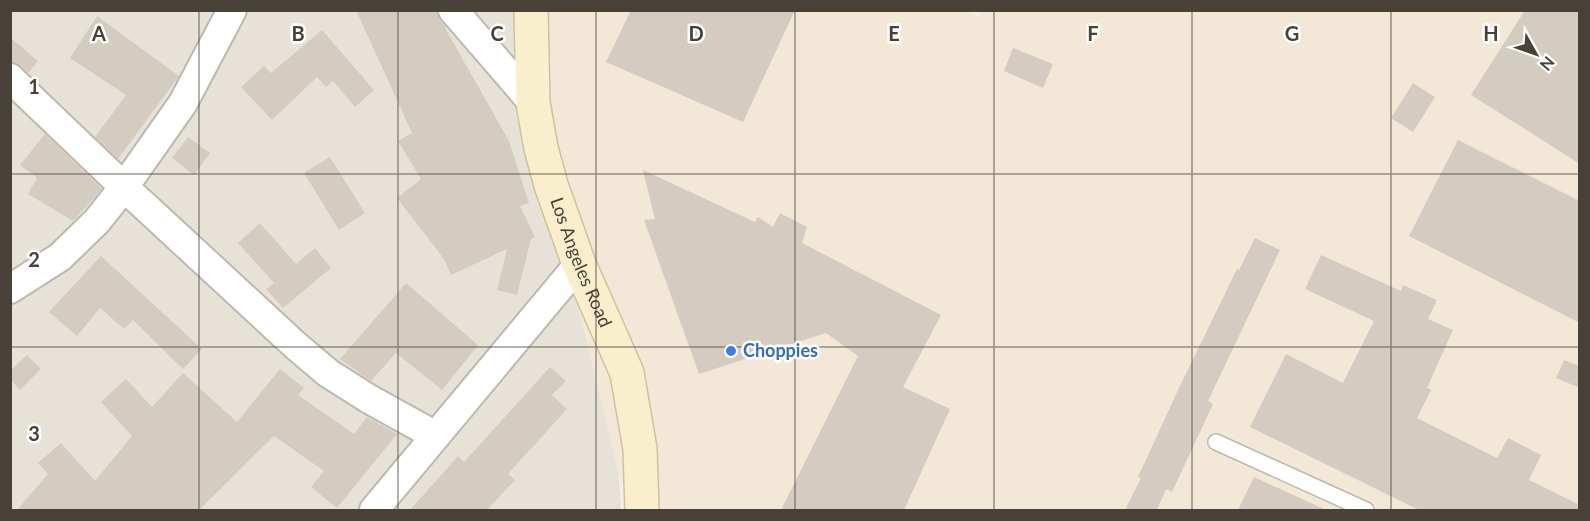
<svg xmlns="http://www.w3.org/2000/svg" width="1590" height="521" font-family="Lato,sans-serif">
	<style>
		.residential { fill: #e7e2d8 }
		.commercial { fill: #f3e7d7 }
		.building { fill: #d4ccc0 }
		.lines { fill: none; stroke-linecap: round; stroke-linejoin: round }
		.lane-casing { stroke: #beb8ad; stroke-width: 18 }
		.street-casing { stroke: #beb8ad; stroke-width: 32 }
		.secondary-casing { stroke: #cfc29d; stroke-width: 36 }
		.lane { stroke: #fff; stroke-width: 15 }
		.street { stroke: #fff; stroke-width: 28 }
		.secondary { stroke: #faefcd; stroke-width: 33 }
		.grid { fill: none; stroke: #474138; stroke-width: 1.5; stroke-opacity: 0.55 }
		.shop-dot { fill: #3f7fe0; stroke: #fff; stroke-width: 2 }
		.labels { text-anchor: middle; stroke-width: 5; stroke-linejoin: round; paint-order: stroke }
		.street-label { font-size: 18px; fill: #474138; stroke: #fff }
		.shop-label { font-size: 18px; font-weight: bold; fill: #366cbe; stroke: #fff; text-anchor: start }
		.grid-label { font-size: 20px; text-anchor: middle; font-weight: bold; fill: #474138; stroke: #fff; stroke-width: 5; stroke-linejoin: round; paint-order: stroke }
	</style>
	<rect width="100%" height="100%" fill="#f3f0ea"/>
	<path class="residential" d="M10 11H544L550 192 619 474 621 510H11Z"/>
	<path class="commercial" d="M965 10 979 16 983 10 1579 11V510H633L619 474 550 192 544 11Z"/>
	<path class="building" d="M356 10H437L440 20 446 27 445 28 509 141 529 203 520 206 535 237 531 239 517 295 497 290 507 249 451 275 444 259 397 198 421 179 398 141 412 133Z
		M631 10H795L743 122 606 62Z
		M1525 10H1580V164L1471 95Z
		M97 16 179 76 118 159 95 137 126 95 70 58Z
		M322 30 374 90 355 107 333 81 326 87 317 77 272 120 241 87 264 66 271 73Z
		M10 37 38 61 28 73 21 66 10 62Z
		M1013 48 1053 64 1043 88 1004 71Z
		M1413 83 1435 97 1413 132 1391 118Z
		M45 134 102 189 73 221 28 194 37 178 20 165Z
		M188 137 210 153 194 175 172 158Z
		M1458 140 1580 201V323L1409 236Z
		M330 157 365 213 339 230 304 173Z
		M643 170 755 222 758 217 773 227 780 213 807 227 802 243 941 315 903 387 950 409 904 510H781L858 356 826 333 699 374 644 220 655 219Z
		M260 223 296 264 315 248 331 268 283 308 266 289 274 283 238 243Z
		M1255 238 1280 250 1208 401 1213 404 1172 492 1166 489 1157 510H1125L1141 478 1138 477 1179 388 1237 269 1239 270Z
		M1321 255 1401 291 1403 285 1437 300 1428 319 1453 330 1427 388 1431 390 1417 418 1497 458 1508 438 1541 455 1529 480 1580 505V510H1419L1250 427 1286 354 1343 383 1374 321 1305 289Z
		M101 256 202 349 183 369 133 320 124 329 100 308 77 336 49 312Z
		M406 283 478 345 442 390 396 353 371 381 340 359Z
		M27 355 41 369 20 390 10 379V371Z
		M1564 360 1580 366V388L1556 378Z
		M550 367 566 381 552 395 567 409 508 474 515 480 487 510H410L458 456 464 462Z
		M280 369 304 388 298 395 354 434 367 417 397 434 337 508 311 487 324 471 274 436 199 510H17L48 474 38 463 61 443 95 481 132 436 101 402 126 379 152 407 183 373 237 422Z
		M1254 477 1326 510H1238Z"/>
	<g class="lines">
		<defs>
			<path id="lane" d="M1216 442 1366 510"/>
			<path id="street" d="M453 10 533 103
				M10 78 124 187 295 345 328 373 369 399 436 436
				M10 289 60 257 97 221 124 187 183 103 232 10
				M374 510 579 264"/>
			<g id="secondary">
				<path id="s1" d="M531 10 533 103 541 148 551 185 579 264 627 373 640 449 642 510"/>
			</g>
		</defs>
		<use href="#lane" class="lane-casing"/>
		<use href="#street" class="street-casing"/>
		<use href="#secondary" class="secondary-casing"/>
		<use href="#lane" class="lane"/>
		<use href="#street" class="street"/>
		<use href="#secondary" class="secondary"/>
	</g>
	<path class="grid" d="M199 10V510M398 10V510M596 10V510M795 10V510M994 10V510M1192 10V510M1391 10V510M10 174H1580M10 347H1580"/>
	<circle class="shop-dot" cx="731" cy="351" r="6"/>
	<g class="labels">
		<g class="street-label">
			<text dy="6" stroke="none"><textPath href="#s1" startOffset="260">Los Angeles Road</textPath></text>
		</g>
		<g class="shop-label">
			<text x="743" y="357">Choppies</text>
		</g>
	</g>
	<g class="grid-label">
		<text x="99" y="41">A</text>
		<text x="298" y="41">B</text>
		<text x="497" y="41">C</text>
		<text x="696" y="41">D</text>
		<text x="894" y="41">E</text>
		<text x="1093" y="41">F</text>
		<text x="1292" y="41">G</text>
		<text x="1491" y="41">H</text>
		<text x="34" y="94">1</text>
		<text x="34" y="267">2</text>
		<text x="34" y="441">3</text>
	</g>
	<rect width="1590" height="521" fill="none" stroke="#474138" stroke-width="24"/>
	<g transform="translate(1536 54) rotate(130)" stroke="#ffffff" stroke-width="4.5" paint-order="stroke">
	<path d="M0-4.5L10 22L0 15L-10 22Z" fill="#474138"/>
	<text y="-9" font-size="16" font-weight="bold" text-anchor="middle" fill="#474138">N</text>
	</g>
</svg>
